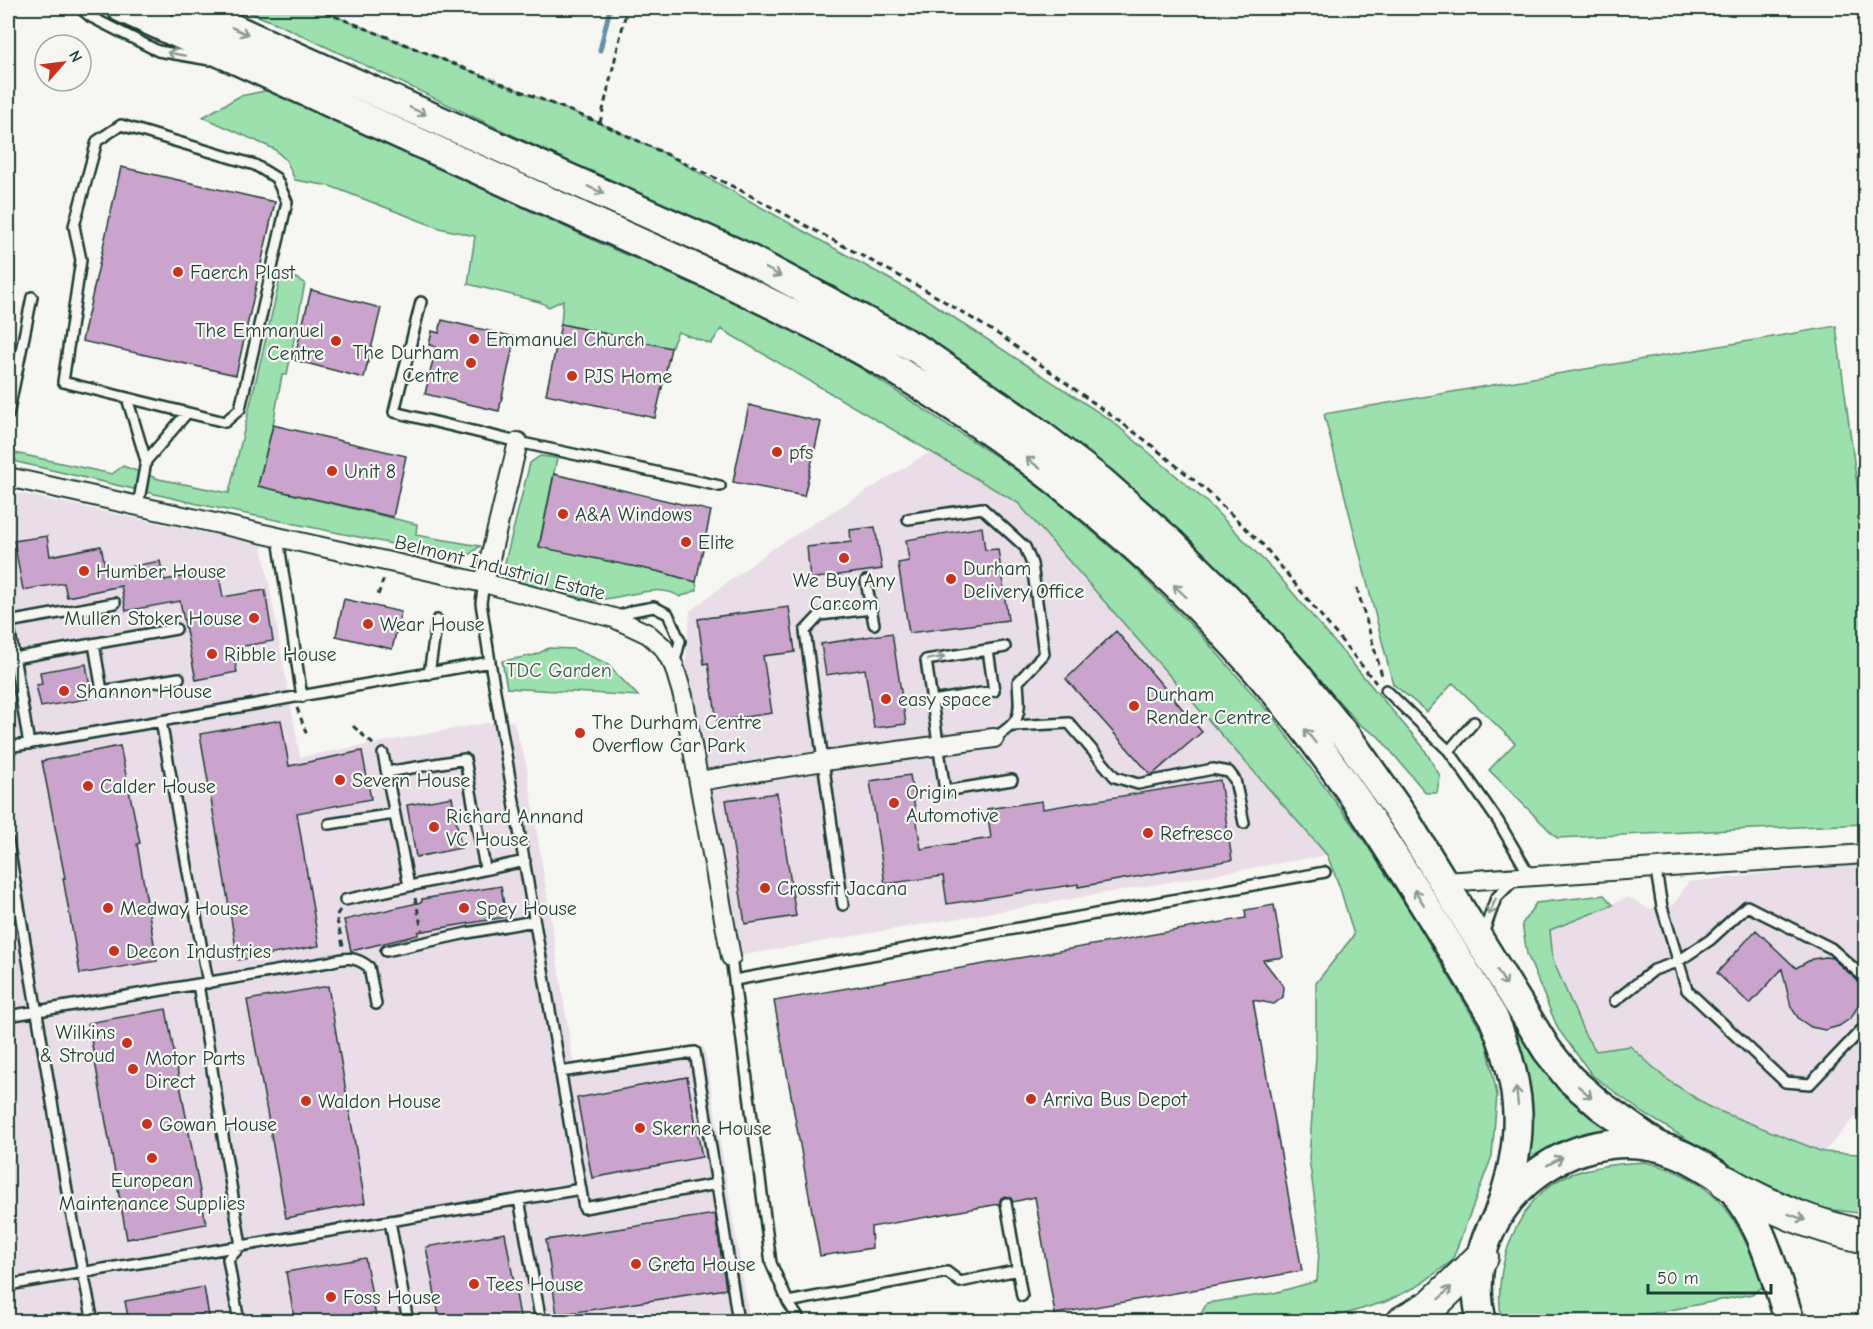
<svg xmlns="http://www.w3.org/2000/svg" width="1873" height="1329" font-family="'Comic Neue',sans-serif">
	<style>
		.built { fill: #e9dde7 }
		.green { fill: #9be0ad; stroke: #5d8e70; stroke-width: 1.5 }
		.lines { fill: none; stroke-linecap: round; stroke-linejoin: round }
		.stream { stroke: #6392a5; stroke-width: 5 }
		.building { fill: #caa4cc; stroke: #1f3d34; stroke-width: 1.5 }
		.service-casing { stroke: #1f3d34; stroke-width: 14 }
		.minor-casing { stroke: #1f3d34; stroke-width: 22 }
		.trunk-casing { stroke: #1f3d34; stroke-width: 33 }
		.motorway-casing { stroke: #1f3d34; stroke-width: 36 }
		.path { stroke: #1f3d34; stroke-width: 3; stroke-dasharray: 6 4.5; stroke-linecap: butt }
		.service { stroke: #f6f6f2; stroke-width: 9 }
		.minor { stroke: #f6f6f2; stroke-width: 18 }
		.trunk { stroke: #f6f6f2; stroke-width: 28 }
		.motorway { stroke: #f6f6f2; stroke-width: 32 }
		.oneway { stroke: #8a9a93 }
		.poi-dot { fill: #c8321e; stroke: #f6f6f2; stroke-width: 2 }
		.labels { text-anchor: middle; stroke-width: 4.5; stroke-linejoin: round; paint-order: stroke }
		.poi-label { font-size: 20px; fill: #1f3d34; stroke: #f6f6f2; text-anchor: start }
		.street-label { font-size: 20px; fill: #1f3d34; stroke: #f6f6f2 }
		.park-label { font-size: 20px; fill: #385e4c; stroke: #f6f6f2 }
	</style>
	<rect width="100%" height="100%" fill="#f6f6f2"/>
	<filter id="ink" filterUnits="userSpaceOnUse"><feTurbulence type="fractalNoise" baseFrequency=".0167" numOctaves="2"/><feDisplacementMap in="SourceGraphic" scale="12" xChannelSelector="R" yChannelSelector="G"/><feConvolveMatrix kernelMatrix="1 2 1 2 8 2 1 2 1" color-interpolation-filters="sRGB"/></filter>
	<g filter="url(#ink)">
		<path class="built" d="M930 452 1018 503 1327 855 731 957 683 696 690 611 769 551Z
			M8 491 262 545 300 757 486 723 513 721 526 763 574 1067 704 1046 750 1321 8 1322Z
			M1865 863V1106L1823 1153 1709 1107 1665 1078 1630 1046 1596 1051 1585 1035 1553 960 1550 930 1629 897 1649 909 1674 905 1688 882Z"/>
		<path class="green" d="M238 8H315L600 123 664 153 927 300 1112 421 1207 502 1277 574 1423 747 1440 776 1437 793H1426L1378 736 1360 725 1293 650 1183 537 774 259 278 24Z
			M270 90 619 252 733 297 859 367 1034 481 1131 565 1202 636 1273 717 1363 839 1416 921 1486 1039 1497 1095 1492 1156 1452 1261 1418 1286 1385 1302 1321 1321H1197L1207 1303 1274 1293 1317 1281 1320 1237 1309 1159 1316 1057V983L1354 935 1340 888 1327 855 1018 503 721 329 711 344 678 332 671 348 561 324 563 300 549 307 540 302 468 284 475 236 439 228 330 186 295 180 286 160 274 149 203 117 240 96Z
			M282 271 305 283 287 375H282L273 425 258 486 417 524 416 535 480 546 468 556 460 558 198 504 17 462 10 452 112 474 123 466 159 479 229 493Z
			M1836 326 1865 545V824L1557 838 1489 770 1515 743 1453 683 1427 712 1393 684 1324 414Z
			M540 456 557 458 539 546 661 572 696 582 697 590 680 597C658 581 620 600 595 600 587 600 531 586 523 583 515 579 510 569 505 562L530 463Z
			M549 648 574 649 606 663 638 696 507 688 502 661 535 655Z
			M1604 895 1613 905 1550 930 1553 960 1585 1035 1596 1051 1630 1046 1665 1078 1709 1107 1823 1152 1859 1154 1865 1147V1214L1819 1208 1743 1173 1643 1113 1592 1075 1558 1029 1527 954 1522 924 1536 903Z
			M1504 1002 1619 1132C1581 1131 1558 1142 1528 1164 1542 1103 1523 1059 1500 1003Z
			M1644 1162C1717 1177 1741 1221 1763 1287L1752 1294 1614 1321H1502C1491 1269 1518 1194 1571 1174 1595 1166 1619 1163 1644 1162Z"/>
		<g class="lines">
			<path class="stream" d="M600 50 610 8"/>
		</g>
		<path class="building" d="M121 167 275 202 236 375 82 341Z
			M311 290 381 308 364 378 294 360Z
			M442 320 515 337 499 411 425 394 436 347 429 345 432 331 439 333Z
			M561 324 671 348 655 418 546 394Z
			M749 405 821 422 804 496 733 482Z
			M273 425 406 456 393 517 258 486Z
			M554 474 711 511 696 582 661 572 539 547Z
			M875 527 882 569 810 579 807 547 851 542 850 530Z
			M982 527 985 550 998 549 1008 620 909 633 898 563 909 561 906 540Z
			M47 536 50 556 101 546 106 571 160 561 164 580 218 571 223 597 265 590 273 641 232 648 237 672 196 680 180 601 126 611 121 586 67 597 64 583 23 590 14 541Z
			M344 599 401 612 392 649 336 636Z
			M789 607 795 652 763 656 772 713 717 721 708 663 704 664 698 619Z
			M1116 631 1202 732 1153 774 1151 775 1066 679Z
			M892 633 906 724 874 728 865 669 826 675 821 644Z
			M86 664 92 698 41 707 36 685 42 684 40 672Z
			M281 720 289 766 362 751 371 799 297 813 319 946 238 960 200 734Z
			M120 746 140 843 137 844 157 961 80 974 63 878H65L42 761Z
			M910 775 921 849 991 838 987 809 1042 801 1043 809 1220 780 1232 860 1078 887V884L947 904 943 876 885 884 870 781Z
			M777 793 796 916 745 924 726 800Z
			M452 797 461 848 416 857 407 805Z
			M501 886 506 917 418 932V935L351 951 344 920 422 902V899Z
			M1274 905 1283 957 1263 960 1284 987 1283 997 1274 1004 1253 1000 1302 1271 1055 1314 1035 1197 1013 1202 1011 1198 1005 1196 1001 1198 999 1204 871 1227 872 1248 820 1256 774 1001 1246 918 1245 910Z
			M1756 930 1796 968 1812 959 1826 957 1832 958 1858 981 1861 993 1858 1006 1851 1018 1839 1026 1825 1030 1811 1027 1799 1019 1791 1007 1782 969 1750 1004 1717 973Z
			M328 986 365 1203 286 1218 247 1000Z
			M166 1009 206 1224 127 1239 88 1023Z
			M687 1077 702 1157 592 1178 577 1098Z
			M715 1214 726 1289 557 1315 546 1240Z
			M505 1233 521 1322H440L426 1247Z
			M365 1258 377 1322H295L286 1272Z
			M204 1287 210 1322H129L125 1301Z"/>
		<g class="lines">
			<defs>
				<path id="service" d="M80 8 91 17 158 51 210 60
					M121 125 255 165 276 178 287 202 240 409 225 422 63 382 81 260 74 226 97 141Z
					M421 302 394 412 518 442 720 486
					M127 398 146 461
					M8 415 32 297
					M138 506 146 461 187 413
					M908 519 982 508 1025 547 1032 564 1044 654 1018 682C1020 715 1023 720 994 738
					M278 538 302 697
					M866 581 874 624
					M484 583 481 603 490 662
					M616 617 632 611 654 607 668 614 680 641 674 665
					M8 621 29 744
					M8 622 115 603
					M94 644 102 691 179 678
					M1005 647 926 660 945 791 1012 780
					M14 658 176 629
					M429 674 437 620
					M1386 690 1449 751 1498 821 1530 876
					M932 701 994 691 988 650
					M161 721 208 983
					M1013 726 1069 723 1115 777 1138 784 1213 769 1229 772 1235 780 1244 823
					M8 747 161 721 490 662 584 1208 717 1184 738 1322
					M1449 751 1474 722
					M383 754 409 886
					M387 772 465 759 485 868
					M329 824 394 814
					M8 841 67 1191 93 1322
					M1656 870 1662 907 1687 990 1785 1082 1810 1084 1866 1025
					M345 900 525 861
					M843 905 805 631 820 615 871 609
					M1483 934 1496 898 1514 880
					M386 951 467 933 534 921
					M731 957 771 1263 788 1302 801 1322
					M735 980 1325 872
					M198 984 241 1246 228 1259 239 1322
					M1615 1001 1654 970 1677 962 1710 940 1747 906 1831 948 1866 979
					M8 1016 329 962C346 957 355 956 369 967L376 1004
					M560 1072 695 1052 717 1184
					M519 1199 541 1322
					M1006 1203 1022 1296
					M390 1221 408 1322
					M8 1285 581 1189
					M788 1302 947 1272 960 1282 1018 1270"/>
				<path id="minor" d="M8 477 484 583 614 618 648 634 663 647 674 666 683 696 731 957
					M484 583 518 442
					M699 781 824 761 994 738
					M1446 889 1445 882 1866 854"/>
				<path id="trunk" d="M122 8 733 285C788 312 844 338 896 370 1038 456 1171 566 1277 694 1360 794 1425 906 1493 1017 1524 1089 1526 1141 1498 1215
					M187 8 743 256 919 350 1030 427 1102 482 1170 542 1235 606 1295 673 1352 744 1404 818 1547 1050 1570 1079 1600 1105 1659 1147
					M1482 1322C1452 1203 1584 1102 1692 1160 1703 1166 1716 1173 1726 1182 1762 1218 1774 1274 1790 1322"/>
				<path id="motorway" d="M1726 1182C1773 1209 1812 1225 1866 1237
					M1403 1322 1431 1306 1482 1257"/>
			</defs>
			<use href="#service" class="service-casing"/>
			<use href="#minor" class="minor-casing"/>
			<use href="#trunk" class="trunk-casing"/>
			<use href="#motorway" class="motorway-casing"/>
			<path class="path" d="M315 8 600 123 664 153 740 190 929 292 1001 336 1145 440 1206 490 1264 546 1376 683
				M600 123 627 8
				M1357 588 1383 679
				M378 595 384 578
				M297 708 307 735
				M353 726 374 745
				M415 898 422 930
				M340 910 336 916 343 946"/>
			<use href="#service" class="service"/>
			<use href="#minor" class="minor"/>
			<use href="#trunk" class="trunk"/>
			<use href="#motorway" class="motorway"/>
		</g>
		<defs><path id="oneway-shaft" d="M-6 0H5M1.5-3L5.5 0L1.5 3" fill="none" stroke-width="1.6" stroke-linecap="round" stroke-linejoin="round" transform="scale(1.5)"/></defs>
		<g class="oneway">
			<use href="#oneway-shaft" transform="translate(240 31) rotate(24)"/>
			<use href="#oneway-shaft" transform="translate(176 54) rotate(-170)"/>
			<use href="#oneway-shaft" transform="translate(418 111) rotate(24)"/>
			<use href="#oneway-shaft" transform="translate(596 190) rotate(24)"/>
			<use href="#oneway-shaft" transform="translate(773 272) rotate(28)"/>
			<use href="#oneway-shaft" transform="translate(1033 463) rotate(-142)"/>
			<use href="#oneway-shaft" transform="translate(1180 591) rotate(-136)"/>
			<use href="#oneway-shaft" transform="translate(936 658) rotate(-10)"/>
			<use href="#oneway-shaft" transform="translate(1310 736) rotate(-128)"/>
			<use href="#oneway-shaft" transform="translate(1419 897) rotate(-122)"/>
			<use href="#oneway-shaft" transform="translate(1492 907) rotate(115)"/>
			<use href="#oneway-shaft" transform="translate(1502 978) rotate(59)"/>
			<use href="#oneway-shaft" transform="translate(1585 1092) rotate(41)"/>
			<use href="#oneway-shaft" transform="translate(1517 1096) rotate(-96)"/>
			<use href="#oneway-shaft" transform="translate(1555 1161) rotate(-29)"/>
			<use href="#oneway-shaft" transform="translate(1797 1217) rotate(20)"/>
			<use href="#oneway-shaft" transform="translate(1445 1293) rotate(-44)"/>
		</g>
	</g>
	<g class="poi-dot">
		<circle cx="178" cy="272" r="6"/>
		<circle cx="474" cy="339" r="6"/>
		<circle cx="336" cy="341" r="6"/>
		<circle cx="471" cy="363" r="6"/>
		<circle cx="572" cy="376" r="6"/>
		<circle cx="777" cy="452" r="6"/>
		<circle cx="332" cy="471" r="6"/>
		<circle cx="563" cy="514" r="6"/>
		<circle cx="686" cy="542" r="6"/>
		<circle cx="844" cy="558" r="6"/>
		<circle cx="84" cy="571" r="6"/>
		<circle cx="951" cy="579" r="6"/>
		<circle cx="254" cy="618" r="6"/>
		<circle cx="368" cy="624" r="6"/>
		<circle cx="212" cy="654" r="6"/>
		<circle cx="64" cy="691" r="6"/>
		<circle cx="886" cy="699" r="6"/>
		<circle cx="1134" cy="706" r="6"/>
		<circle cx="580" cy="733" r="6"/>
		<circle cx="340" cy="780" r="6"/>
		<circle cx="88" cy="786" r="6"/>
		<circle cx="894" cy="803" r="6"/>
		<circle cx="434" cy="827" r="6"/>
		<circle cx="1148" cy="833" r="6"/>
		<circle cx="765" cy="888" r="6"/>
		<circle cx="108" cy="908" r="6"/>
		<circle cx="464" cy="908" r="6"/>
		<circle cx="114" cy="951" r="6"/>
		<circle cx="127" cy="1043" r="6"/>
		<circle cx="133" cy="1069" r="6"/>
		<circle cx="1031" cy="1099" r="6"/>
		<circle cx="306" cy="1101" r="6"/>
		<circle cx="147" cy="1124" r="6"/>
		<circle cx="640" cy="1128" r="6"/>
		<circle cx="152" cy="1158" r="6"/>
		<circle cx="636" cy="1264" r="6"/>
		<circle cx="474" cy="1284" r="6"/>
		<circle cx="331" cy="1297" r="6"/>
	</g>
	<g class="labels">
		<g class="poi-label">
			<text x="190" y="279">Faerch Plast</text>
			<text x="324" y="337" text-anchor="end">The Emmanuel<tspan x="324" dy="23">Centre</tspan></text>
			<text x="486" y="346">Emmanuel Church</text>
			<text x="459" y="359" text-anchor="end">The Durham<tspan x="459" dy="23">Centre</tspan></text>
			<text x="584" y="383">PJS Home</text>
			<text x="789" y="459">pfs</text>
			<text x="344" y="478">Unit 8</text>
			<text x="575" y="521">A&amp;A Windows</text>
			<text x="698" y="549">Elite</text>
			<text x="963" y="575">Durham<tspan x="963" dy="23">Delivery Office</tspan></text>
			<text x="96" y="578">Humber House</text>
			<text x="844" y="587" text-anchor="middle">We Buy Any<tspan x="844" dy="23">Car.com</tspan></text>
			<text x="242" y="625" text-anchor="end">Mullen Stoker House</text>
			<text x="380" y="631">Wear House</text>
			<text x="224" y="661">Ribble House</text>
			<text x="76" y="698">Shannon House</text>
			<text x="1146" y="701">Durham<tspan x="1146" dy="23">Render Centre</tspan></text>
			<text x="898" y="706">easy space</text>
			<text x="592" y="729">The Durham Centre<tspan x="592" dy="23">Overflow Car Park</tspan></text>
			<text x="352" y="787">Severn House</text>
			<text x="100" y="793">Calder House</text>
			<text x="906" y="799">Origin<tspan x="906" dy="23">Automotive</tspan></text>
			<text x="446" y="823">Richard Annand<tspan x="446" dy="23">VC House</tspan></text>
			<text x="1160" y="840">Refresco</text>
			<text x="777" y="895">Crossfit Jacana</text>
			<text x="120" y="915">Medway House</text>
			<text x="476" y="915">Spey House</text>
			<text x="126" y="958">Decon Industries</text>
			<text x="115" y="1039" text-anchor="end">Wilkins<tspan x="115" dy="23">&amp; Stroud</tspan></text>
			<text x="145" y="1065">Motor Parts<tspan x="145" dy="23">Direct</tspan></text>
			<text x="1043" y="1106">Arriva Bus Depot</text>
			<text x="318" y="1108">Waldon House</text>
			<text x="159" y="1131">Gowan House</text>
			<text x="652" y="1135">Skerne House</text>
			<text x="152" y="1187" text-anchor="middle">European<tspan x="152" dy="23">Maintenance Supplies</tspan></text>
			<text x="648" y="1271">Greta House</text>
			<text x="486" y="1291">Tees House</text>
			<text x="343" y="1304">Foss House</text>
		</g>
		<g class="street-label">
			<text transform="translate(500 567) rotate(14)" y="7">Belmont Industrial Estate</text>
		</g>
		<g class="park-label">
			<text x="559" y="677">TDC Garden</text>
		</g>
	</g>
	<rect width="1873" height="1329" fill="none" stroke="#f6f6f2" stroke-width="30"/>
	<rect x="15" y="15" width="1843" height="1299" fill="none" stroke="#1f3d34" stroke-width="2" filter="url(#ink)"/>
	<g transform="translate(63 63) rotate(62)"><circle r="28" fill="#f6f6f2" stroke="#a0aca6" stroke-width="1.5"/>
	<path d="M0-4.5L10 22L0 15L-10 22Z" fill="#c8321e"/>
	<text y="-9" font-size="16" font-weight="bold" text-anchor="middle" fill="#1f3d34">N</text>
	</g>
	<path d="M1648 1284v9h123v-9" fill="none" stroke="#1f3d34" stroke-width="3"/>
	<text x="1657" y="1284" font-size="18" fill="#1f3d34" stroke="#f6f6f2" stroke-width="4.5" paint-order="stroke">50 m</text>
</svg>
